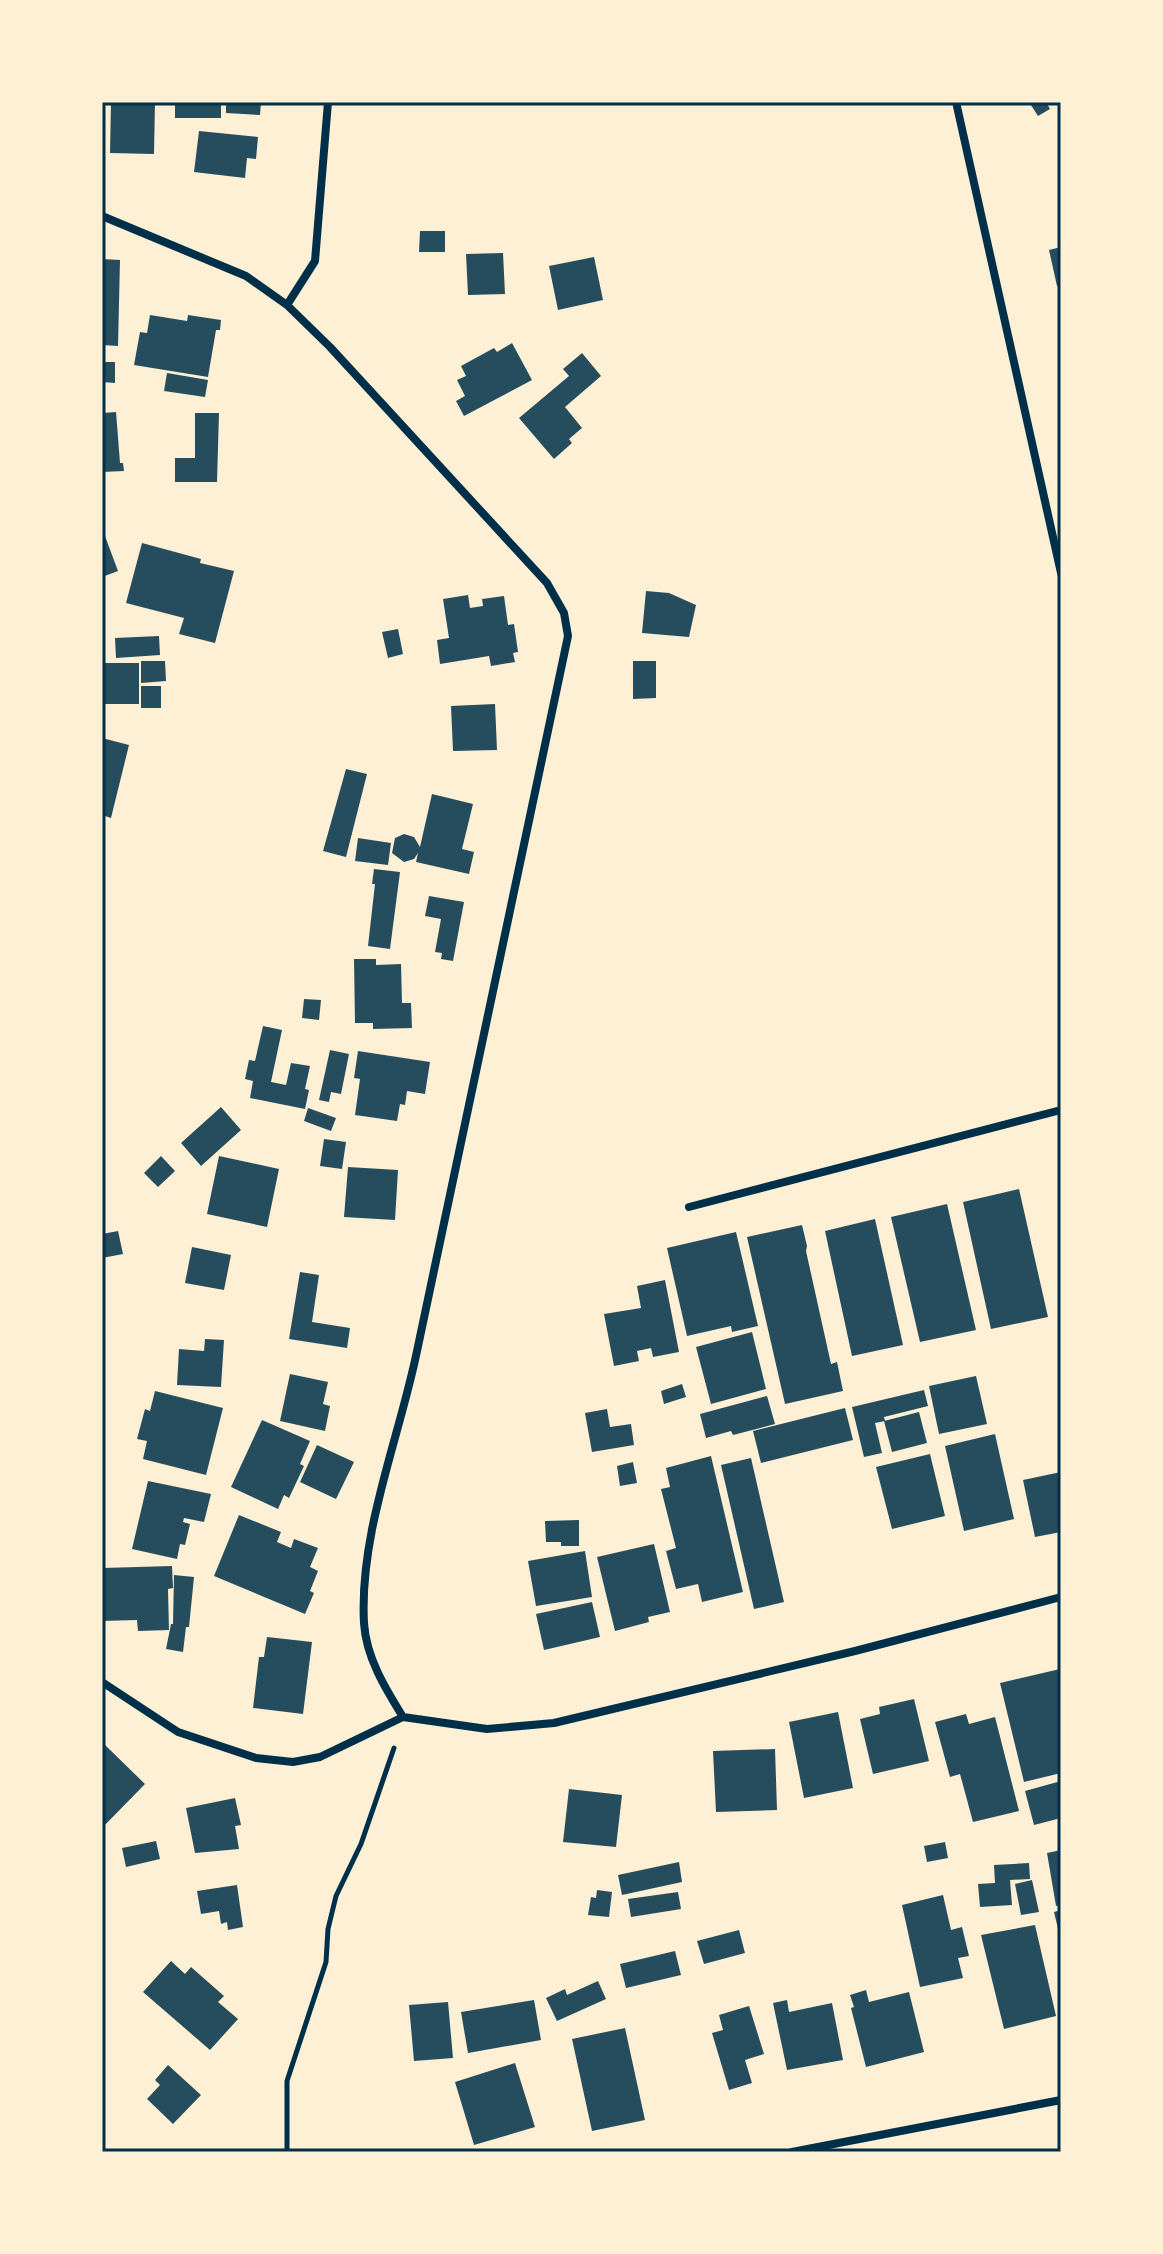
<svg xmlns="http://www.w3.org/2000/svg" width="1163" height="2254" font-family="'Space Grotesk',sans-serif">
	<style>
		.building { fill: #264d5e }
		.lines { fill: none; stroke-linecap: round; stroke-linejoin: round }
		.path { stroke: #003049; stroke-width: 5 }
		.minor { stroke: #003049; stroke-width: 8 }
		.neatline { fill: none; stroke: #003049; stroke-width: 3 }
	</style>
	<rect width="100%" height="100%" fill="#fdf0d5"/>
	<path class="building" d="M111 102H155L154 154 110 153Z
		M175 102H221V118H175Z
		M226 102H261L260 115 226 113Z
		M1029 102H1046L1050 109 1038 116Z
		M199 131 258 137 256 159 247 158 245 178 194 172Z
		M420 231H445V252H419Z
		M1061 247V286H1057L1049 250Z
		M503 253 505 294 468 295 466 254Z
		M594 257 603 300 558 310 549 266Z
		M102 259 120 260 118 346 102 345Z
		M150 315 187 321 188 315 221 320 220 330H216L208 377 134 365 140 332 147 333Z
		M512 343 532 380 464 416 456 401 465 396 457 380 466 376 461 366 494 348 497 352Z
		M582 353 601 376 565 407 582 428 569 439 572 443 554 459 519 418 569 376 563 369Z
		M102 362H115V383L102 382Z
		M167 373 208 380 205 397 164 391Z
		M116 412 120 463H123L124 471 102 472V413Z
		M195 413H219L217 482H175V458H195Z
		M102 528 118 571 102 577Z
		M142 543 201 559 200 563 234 571 215 643 179 634 184 618 126 603Z
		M646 591 669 593 696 605 689 637 642 633Z
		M468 595 470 608 483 606 482 599 504 596 508 625 514 624 518 652 513 653 515 662 491 666 489 656 440 664 437 640 449 638 443 599Z
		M398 629 403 654 388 658 382 632Z
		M159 636 160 655 116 658 115 638Z
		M141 661H165L166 681 141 683Z
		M633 661H656V698L633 699Z
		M102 663H139V704H102Z
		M141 686H161V708H141Z
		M495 704 497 750 453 751 451 706Z
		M102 738 129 745 111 818 102 815Z
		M346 769 367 774 346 857 323 851Z
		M432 794 473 804 462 849 474 852 469 874 416 862 418 853 414 859 404 862 392 853 395 838 404 834 414 837 420 847Z
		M358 838 391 843 388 865 355 861Z
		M374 869 400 872 390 949 368 946 375 884H372Z
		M429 896 464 902 453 961 441 959 442 953 435 952 441 919 425 916Z
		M354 959H376V965L401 964 402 1003H411L412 1028 373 1029V1023H355Z
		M304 999 321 1000 319 1020 302 1018Z
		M263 1026 282 1030 271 1082 286 1085 291 1063 310 1066 305 1089 309 1090 305 1109 250 1098 253 1081 245 1079 249 1060 255 1061Z
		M330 1050 349 1054 341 1094 331 1092 329 1102 319 1100Z
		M358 1051 430 1062 425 1094 407 1091 405 1105 400 1104 397 1121 355 1115 360 1079 354 1078Z
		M221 1107 241 1130 201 1166 181 1143Z
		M308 1108 336 1118 331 1131 304 1121Z
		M324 1139 346 1142 342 1169 320 1166Z
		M161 1156 175 1171 158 1187 144 1173Z
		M219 1156 279 1169 267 1227 207 1214Z
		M348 1167 398 1170 395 1220 344 1217Z
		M1019 1189 1048 1317 991 1329 963 1202Z
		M947 1204 976 1330 920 1342 891 1217Z
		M875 1219 903 1345 852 1356 825 1231Z
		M802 1225 807 1246 806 1251 831 1364 837 1362 843 1391 785 1404 747 1237Z
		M118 1231 123 1254 102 1258V1234Z
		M736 1232 758 1326 732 1332 731 1326 687 1336 667 1248Z
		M192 1247 231 1255 224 1290 185 1283Z
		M300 1272 319 1275 312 1322 350 1328 347 1348 289 1339Z
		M665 1280 679 1352 653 1357 651 1348 637 1351 639 1361 614 1366 604 1314 641 1308 637 1286Z
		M752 1332 766 1389 711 1404 696 1347Z
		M205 1339 224 1340 221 1387 177 1385 179 1349 204 1351Z
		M290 1374 328 1382 323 1404 330 1406 325 1431 280 1421Z
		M976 1376 987 1424 939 1434 929 1386Z
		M682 1384 686 1397 664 1404 661 1391Z
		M924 1390 928 1406 884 1417 885 1421 875 1423 882 1453 864 1457 852 1407Z
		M155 1391 223 1408 206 1475 143 1459 147 1441 137 1439 145 1409 150 1411Z
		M767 1396 775 1424 733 1435 731 1431 706 1438 700 1414Z
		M845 1408 853 1440 761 1463 753 1431Z
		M607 1409 610 1427 631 1424 634 1445 592 1452 585 1413Z
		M919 1412 927 1443 892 1452 884 1421Z
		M262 1420 310 1441 300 1464 304 1466 289 1498 284 1495 278 1509 231 1487Z
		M995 1434 1014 1519 964 1531 945 1446Z
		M317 1445 354 1462 336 1499 300 1482Z
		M930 1454 945 1516 892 1529 876 1467Z
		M711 1456 743 1592 702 1602 698 1584 676 1589 666 1551 676 1548 661 1489 670 1487 666 1468Z
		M751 1458 784 1602 754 1609 721 1465Z
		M633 1462 637 1483 620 1486 617 1466Z
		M1061 1472V1532L1035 1537 1023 1480Z
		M148 1481 211 1494 204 1522 184 1518 183 1522 190 1524 185 1545 180 1544 177 1559 132 1549Z
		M239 1515 281 1532 277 1542 291 1548 294 1539 318 1548 310 1567 318 1571 310 1591 314 1593 305 1614 214 1576Z
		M579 1520V1546H561V1542H546L545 1521Z
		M654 1544 670 1612 648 1617 649 1622 615 1631 597 1557Z
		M585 1551 592 1597 536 1606 528 1561Z
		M172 1566 173 1588 168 1589 169 1630 138 1631 137 1620 102 1621V1568Z
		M174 1575 194 1577 189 1627H186L183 1652 166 1649 171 1624H173Z
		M592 1602 600 1637 544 1650 536 1614Z
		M267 1637 312 1642 303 1714 253 1708 259 1657H264Z
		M1060 1669 1061 1773 1024 1782 1000 1683Z
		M914 1699 929 1761 873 1774 860 1719 880 1714 879 1707Z
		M838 1712 853 1788 804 1798 789 1722Z
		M966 1714 969 1724 995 1717 1019 1811 973 1822 960 1774 950 1777 935 1722Z
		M104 1744 145 1784 102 1828V1745Z
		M775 1749 777 1810 716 1812 713 1751Z
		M1061 1781V1818L1034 1825 1025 1791Z
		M569 1789 622 1795 616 1847 563 1842Z
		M235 1798 241 1825 235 1826 239 1849 195 1853 186 1808Z
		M156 1841 160 1859 126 1867 122 1848Z
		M945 1842 948 1858 927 1862 924 1846Z
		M1061 1850V1905L1056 1906 1047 1853Z
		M679 1862 682 1882 622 1895 618 1875Z
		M1029 1863 1030 1879 1010 1880 1012 1905 980 1907 978 1884 995 1883 994 1865Z
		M1032 1880 1039 1912 1021 1915 1015 1884Z
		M237 1885 243 1927 228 1930 227 1922 221 1924 219 1911 201 1914 197 1891Z
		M597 1890 612 1892 609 1917 588 1915 591 1897 596 1898Z
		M678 1892 681 1909 631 1917 628 1899Z
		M943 1895 951 1930 962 1927 969 1956 958 1958 963 1978 920 1987 902 1905Z
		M1061 1910V1937H1060L1054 1912Z
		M1035 1925 1056 2016 1004 2029 981 1935Z
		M739 1930 745 1953 704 1964 697 1941Z
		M675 1951 681 1975 626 1988 620 1964Z
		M171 1961 185 1974 191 1967 224 1996 218 2002 238 2019 210 2050 143 1992Z
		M598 1981 606 1999 557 2021 546 1998 565 1989 567 1995Z
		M866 1990 869 2002 909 1992 924 2052 866 2067 851 2008 854 2007 850 1995Z
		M534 2000 541 2040 468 2053 461 2012Z
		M787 2000 789 2012 832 2003 843 2060 787 2070 773 2003Z
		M448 2002 453 2058 414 2061 409 2005Z
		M749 2006 764 2054 745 2060 752 2083 729 2090 712 2033 723 2030 719 2015Z
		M625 2028 645 2120 592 2131 572 2039Z
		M515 2063 535 2127 474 2145 455 2082Z
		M168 2065 201 2095 173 2124 147 2099 160 2085 155 2080Z"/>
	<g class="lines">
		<path class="path" d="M287 2152V2081L326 1962 328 1929 336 1896 361 1844 394 1748"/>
		<path class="minor" d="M956 102 1061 573
			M102 216 246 276 287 305 330 347 547 583 564 613 568 636C517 874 466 1112 417 1351 399 1439 359 1533 364 1623 366 1657 385 1688 403 1717
			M287 305 315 261 328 102
			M689 1207 1061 1110
			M102 1682 178 1732 256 1758 293 1762 320 1757 403 1717 487 1729 554 1723 855 1651 1061 1597
			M792 2152 1061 2100"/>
	</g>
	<rect width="1163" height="2254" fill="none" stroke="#fdf0d5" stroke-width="208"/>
	<rect x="104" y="104" width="955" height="2046" class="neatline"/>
</svg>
